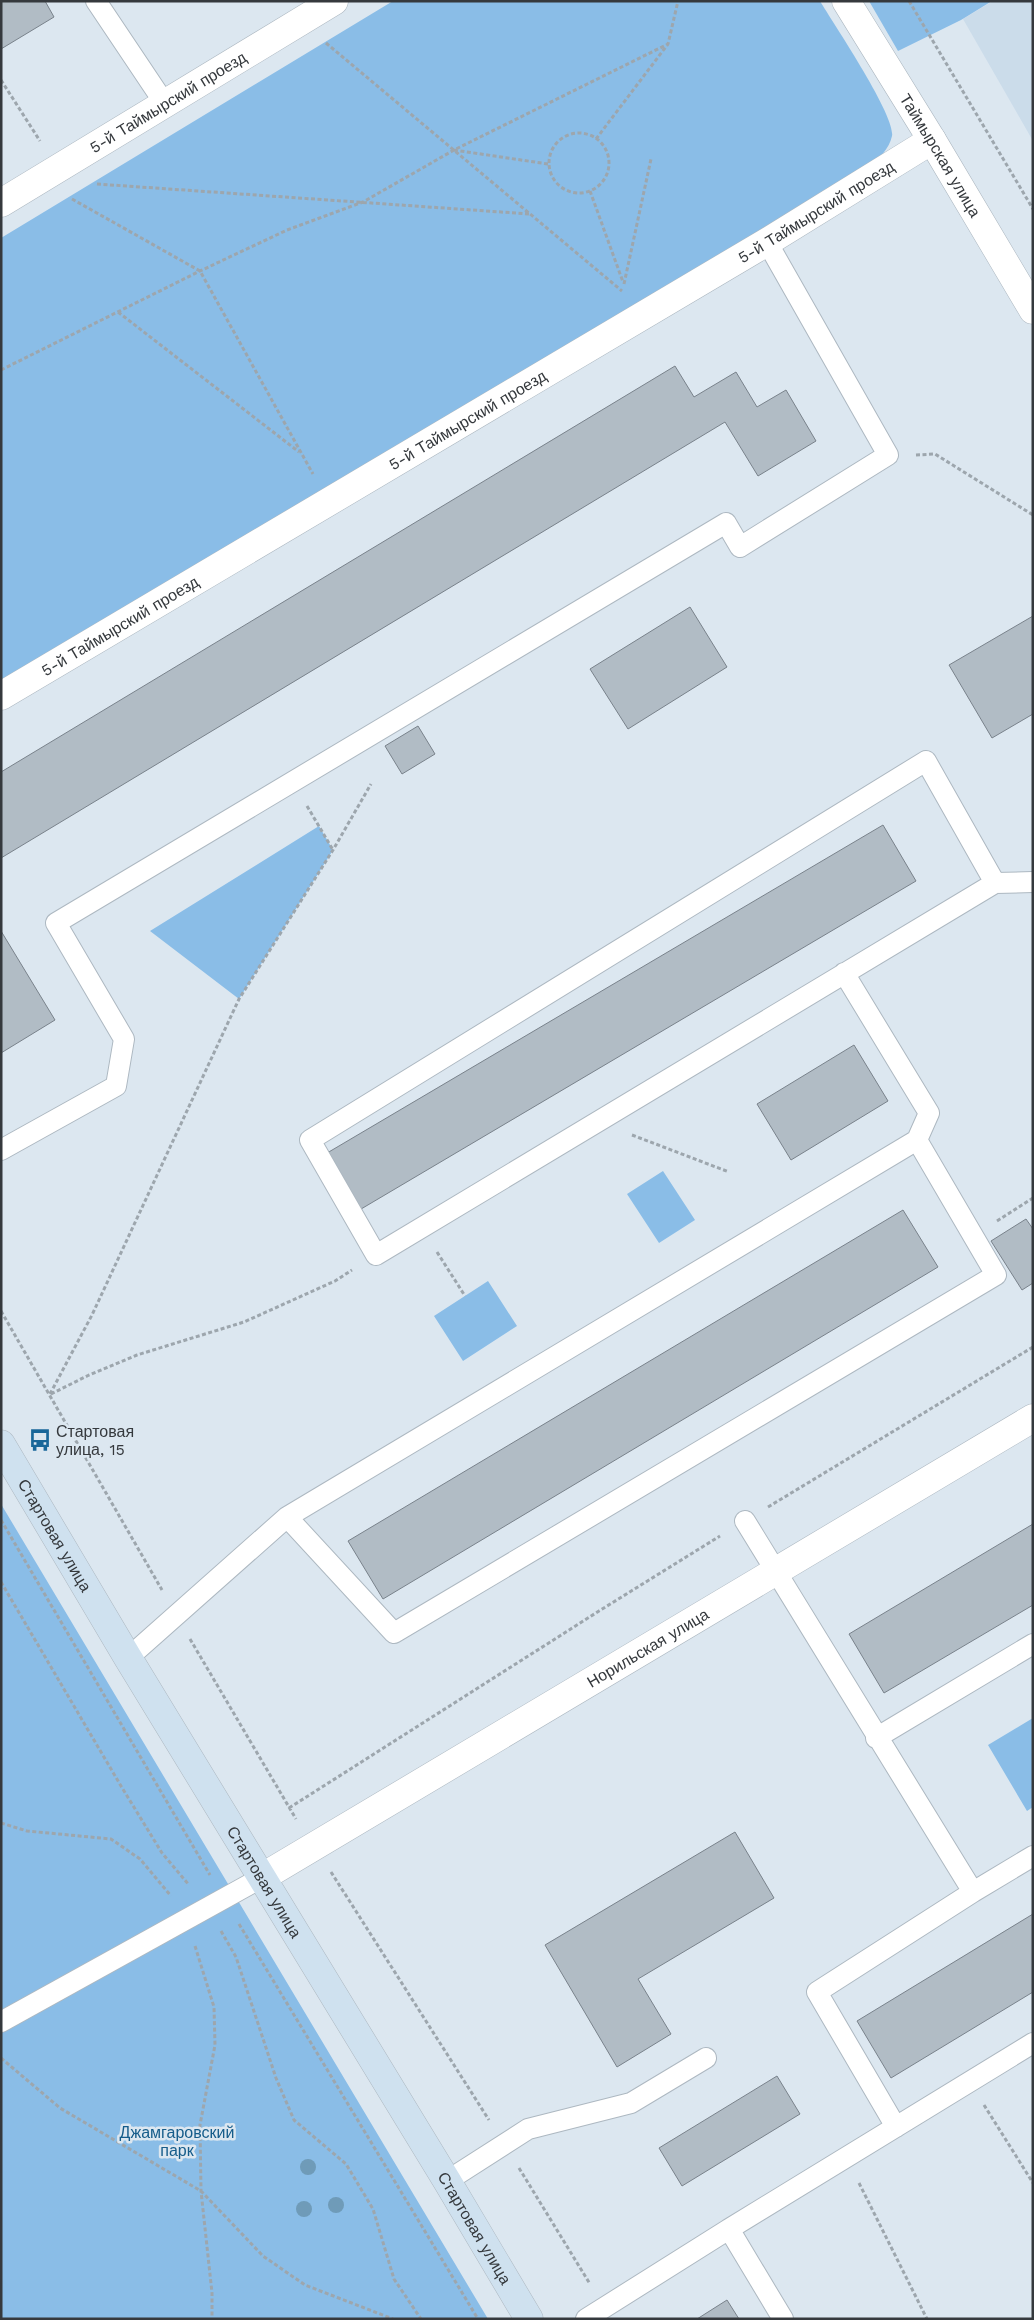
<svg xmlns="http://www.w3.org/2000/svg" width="1034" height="2320" font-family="'Work Sans',sans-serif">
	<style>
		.built { fill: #cbdcea }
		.green { fill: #8abde7 }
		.building { fill: #b1bcc5; stroke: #79828b }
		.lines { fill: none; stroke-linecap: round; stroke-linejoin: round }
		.lane-casing { stroke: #adb8c1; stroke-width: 22 }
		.street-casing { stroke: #adb8c1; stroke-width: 29 }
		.secondary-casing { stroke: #adb8c1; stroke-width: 29 }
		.path { stroke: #9da6ad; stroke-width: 3; stroke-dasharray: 4 2.5; stroke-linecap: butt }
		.lane { stroke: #fff; stroke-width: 20 }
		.street { stroke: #fff; stroke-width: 28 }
		.secondary { stroke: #cfe1ef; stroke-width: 28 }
		.tree { fill: #6f9bb8 }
		.labels { text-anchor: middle; stroke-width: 5; stroke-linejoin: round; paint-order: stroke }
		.street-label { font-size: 16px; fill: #35393d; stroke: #dce7f0 }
		.poi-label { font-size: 16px; fill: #35393d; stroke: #dce7f0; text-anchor: start }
		.park-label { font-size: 16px; fill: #155c8a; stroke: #dce7f0 }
	</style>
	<rect width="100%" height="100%" fill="#dce7f0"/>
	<path class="built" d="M993 1H1033V141L963 19Z"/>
	<path class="green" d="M393 1H820C833 23 896 116 892 136 889 149 880 157 871 166L1 684V238Z
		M869 1H992L961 20 898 51Z
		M319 826 333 850 239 999 150 931Z
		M663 1171 695 1220 659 1243 627 1194Z
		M488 1281 517 1326 463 1361 434 1316Z
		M1 1504 488 2319H1Z
		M1033 1718V1807L1027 1811 988 1745Z"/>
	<path class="building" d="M1 1H45L54 17 1 49Z
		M675 366 694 397 736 372 757 407 786 390 816 441 758 476 725 422 1 858V772Z
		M690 607 727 667 628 729 590 669Z
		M1033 616V714L992 738 949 665Z
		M418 726 435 754 402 774 385 746Z
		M883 825 916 881 356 1212 322 1156Z
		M1 931 55 1020 1 1053Z
		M854 1045 888 1101 791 1160 757 1104Z
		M903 1210 938 1267 383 1599 348 1541Z
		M1026 1219 1033 1229V1283L1022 1290 991 1241Z
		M1033 1524V1605L884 1693 849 1634Z
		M735 1832 774 1898 638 1979 671 2034 617 2067 545 1945Z
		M1033 1914V1992L891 2078 857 2021Z
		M777 2076 800 2114 682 2186 659 2148Z
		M727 2300 739 2319H697Z"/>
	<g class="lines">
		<defs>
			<path id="lane" d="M96 1 165 104
				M995 883 926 761 310 1140 376 1255 995 883 1033 882
				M1 1150 116 1086 124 1039 56 923 726 523 740 547 888 455 767 242
				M287 1517 394 1633 996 1275 917 1140
				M745 1521 973 1892 817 1992 896 2127
				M128 1658 287 1517 917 1140 929 1113 844 973
				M876 1738 1033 1644
				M973 1892 1033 1856
				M1 2022 261 1878
				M447 2181 528 2129 631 2103 706 2058
				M729 2229 1033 2043
				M586 2319 729 2229 783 2319"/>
			<g id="street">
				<path id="s1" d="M846 1 932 140 1033 310"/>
				<path id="s2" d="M1 203 334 1"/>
				<path id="s3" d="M1 696 767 242 932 140"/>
				<path id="s4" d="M261 1878 1033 1418"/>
			</g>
			<g id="secondary">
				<path id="s5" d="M1 1444 128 1658 447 2181 529 2319"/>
			</g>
		</defs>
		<use href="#lane" class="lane-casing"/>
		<use href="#street" class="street-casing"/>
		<use href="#secondary" class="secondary-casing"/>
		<path class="path" d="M909 1 1033 209
			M326 43 622 291
			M1 80 40 141
			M549 163a30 30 0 1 1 60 0a30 30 0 1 1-60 0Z
			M596 139 668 44
			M454 150 548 164
			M97 184 530 214
			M590 191 623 282
			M72 199 200 271 313 474
			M624 284 651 159
			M118 312 299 452
			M1 370 200 271 287 230 363 202 454 150 668 44 678 1
			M916 455 935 454 1033 515
			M307 806 333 850
			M632 1135 729 1172
			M997 1221 1033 1198
			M437 1252 465 1296
			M1 1311 162 1590
			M50 1394 92 1315 239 999 333 850 371 784
			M51 1394 89 1375 137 1355 244 1322 335 1281 352 1270
			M768 1507 1033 1347
			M1 1520 210 1875
			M1 1582 121 1786 162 1853 189 1885
			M190 1639 296 1819
			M289 1808 599 1611 720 1536
			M1 1823 27 1831 111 1839 140 1859 171 1896
			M331 1872 489 2120
			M239 1924 478 2319
			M221 1931 236 1957 276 2078 294 2120 346 2164 373 2209 394 2279 421 2319
			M195 1946 214 2007 215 2045 200 2125 201 2191 212 2293V2319
			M1 2058 60 2108 201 2191 263 2256 305 2285 393 2319
			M984 2105 1033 2183
			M519 2168 590 2284
			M859 2183 927 2319"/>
		<use href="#lane" class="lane"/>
		<use href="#street" class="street"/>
		<use href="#secondary" class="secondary"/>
	</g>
	<g class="tree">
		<circle cx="308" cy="2167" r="8"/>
		<circle cx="336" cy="2205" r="8"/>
		<circle cx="304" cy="2209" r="8"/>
	</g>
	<defs>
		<symbol id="bus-bare" viewBox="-9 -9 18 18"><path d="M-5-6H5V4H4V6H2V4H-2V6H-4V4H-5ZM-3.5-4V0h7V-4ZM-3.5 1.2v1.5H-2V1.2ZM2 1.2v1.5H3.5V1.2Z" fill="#196799" stroke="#dce7f0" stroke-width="2.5" paint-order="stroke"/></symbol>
	</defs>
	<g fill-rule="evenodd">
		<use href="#bus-bare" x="24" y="1424" width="32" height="32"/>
	</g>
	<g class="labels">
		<g class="street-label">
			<text dy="6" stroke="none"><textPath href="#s2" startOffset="195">5-й Таймырский проезд</textPath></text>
			<text dy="6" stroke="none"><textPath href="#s1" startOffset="181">Таймырская улица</textPath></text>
			<text dy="6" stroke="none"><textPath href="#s3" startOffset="948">5-й Таймырский проезд</textPath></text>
			<text dy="6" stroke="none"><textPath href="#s3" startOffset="542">5-й Таймырский проезд</textPath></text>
			<text dy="6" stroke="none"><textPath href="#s3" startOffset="138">5-й Таймырский проезд</textPath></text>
			<text dy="6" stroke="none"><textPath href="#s5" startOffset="106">Стартовая улица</textPath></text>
			<text dy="6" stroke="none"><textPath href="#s4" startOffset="450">Норильская улица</textPath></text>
			<text dy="6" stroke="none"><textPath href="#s5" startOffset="511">Стартовая улица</textPath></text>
			<text dy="6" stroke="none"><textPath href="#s5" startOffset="916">Стартовая улица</textPath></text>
		</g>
		<g class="poi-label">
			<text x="56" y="1437">Стартовая<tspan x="56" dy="18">улица, 15</tspan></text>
		</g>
		<g class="park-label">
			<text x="177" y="2138">Джамгаровский<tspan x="177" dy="18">парк</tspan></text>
		</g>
	</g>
	<rect width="1034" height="2320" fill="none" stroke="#35393d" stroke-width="5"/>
</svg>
